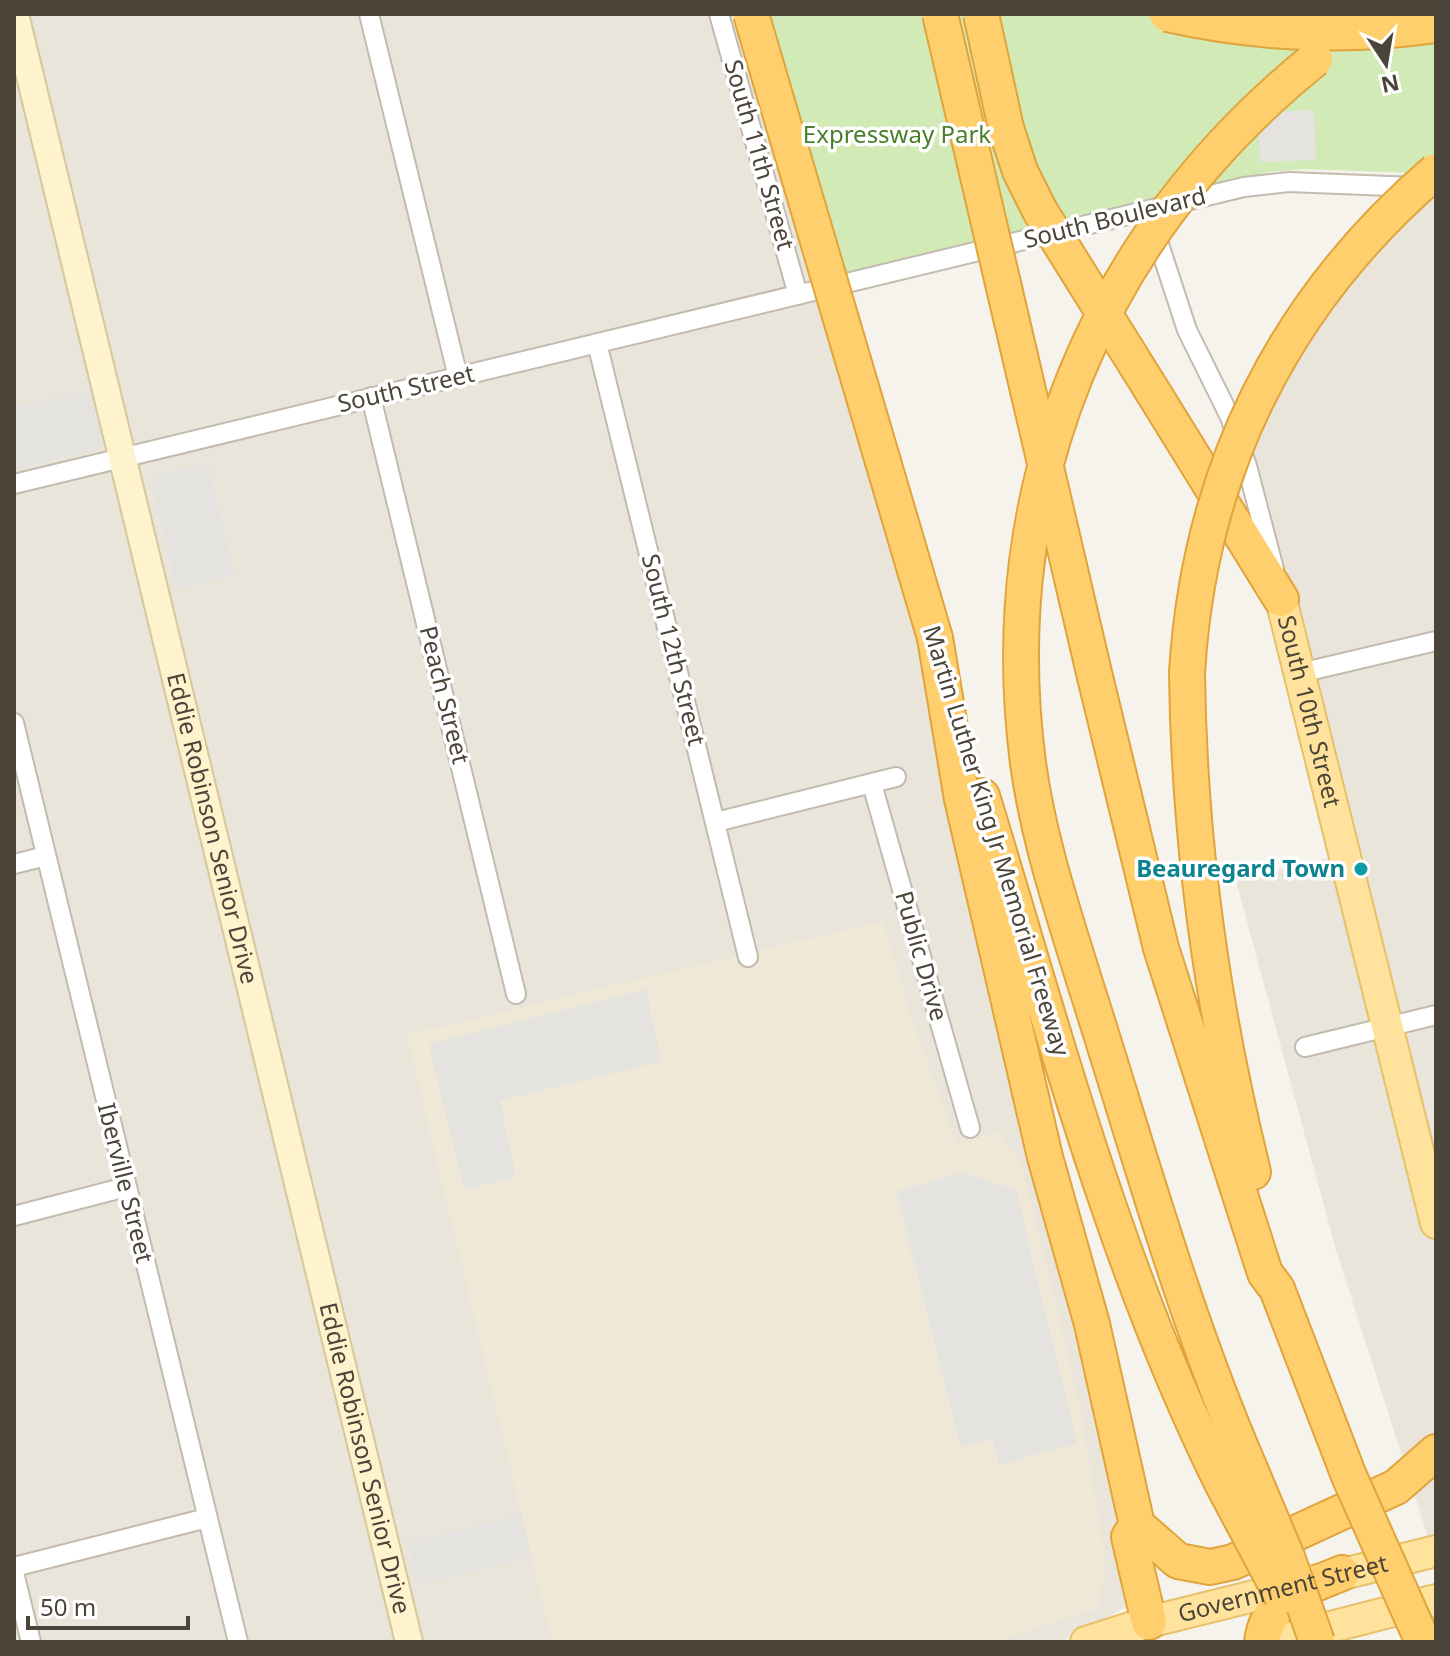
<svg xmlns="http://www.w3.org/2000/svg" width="1450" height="1656" font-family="'Noto Sans',sans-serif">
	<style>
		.residential { fill: #eae5da }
		.education { fill: #efe8d6 }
		.green { fill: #d2eab5 }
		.parking { fill: #e5e3e0 }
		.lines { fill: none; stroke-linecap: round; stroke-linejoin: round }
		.street-casing { stroke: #c2bbae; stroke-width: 22 }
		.secondary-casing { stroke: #d6c79b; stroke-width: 30 }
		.primary-casing { stroke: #e6c16a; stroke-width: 34 }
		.highway-casing { stroke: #e0a43c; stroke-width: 38 }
		.street { stroke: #fff; stroke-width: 18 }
		.secondary { stroke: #fff3cd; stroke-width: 26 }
		.primary { stroke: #ffe39c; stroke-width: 30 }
		.highway { stroke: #ffcf6e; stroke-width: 34 }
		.highway-bridge-casing { stroke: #e0a43c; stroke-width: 38; stroke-linecap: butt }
		.highway-bridge { stroke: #ffcf6e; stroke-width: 34 }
		.culture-dot { fill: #0f9aa8; stroke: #fff; stroke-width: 3 }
		.labels { text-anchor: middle; stroke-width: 7; stroke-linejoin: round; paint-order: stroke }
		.park-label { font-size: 24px; fill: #4a7f2a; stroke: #fff }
		.street-label { font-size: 24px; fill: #4b4439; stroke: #fff }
		.culture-label { font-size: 24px; font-weight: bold; fill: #0d838f; stroke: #fff; text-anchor: end }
	</style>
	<rect width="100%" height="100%" fill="#f6f3ec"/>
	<path class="residential" d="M14 14H752L1002 863 1143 1598 1061 1642H14Z
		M1436 195V1562L1336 1250 1236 881 1337 856 1241 483 1283 387 1310 341 1344 292 1389 239Z"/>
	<path class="education" d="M883 921 911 1017 956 1143 997 1132 1021 1162 1079 1402 1106 1561 1098 1608 996 1642H552L407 1035Z"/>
	<path class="green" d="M734 14H1436V174L1306 169 1268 172 812 280Z"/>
	<path class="parking" d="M1314 110 1316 160 1260 162 1258 113Z
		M89 390 104 447 14 470V407Z
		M208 463 234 574 177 590 151 477Z
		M646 989 661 1061 500 1101 516 1177 464 1190 429 1044Z
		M963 1172 1016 1190 1077 1443 999 1465 992 1439 960 1447 896 1192Z
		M521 1515 531 1556 418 1585 409 1542Z"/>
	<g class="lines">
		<defs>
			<path id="street" d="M369 14 458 377
				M719 14 798 295
				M1155 232 1187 330 1230 417 1247 466 1274 569
				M597 343 748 957
				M371 397 516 994
				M14 484 1244 187 1289 182 1415 187
				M1300 673 1436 641
				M14 723 238 1642
				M872 784 970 1128
				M716 822 896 777
				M14 864 46 856
				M1305 1047 1436 1015
				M14 1216 126 1187
				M14 1567 207 1518
				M14 1573 31 1642"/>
			<g id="secondary">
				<path id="s1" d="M15 14 409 1642"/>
			</g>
			<g id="primary">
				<path id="s2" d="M1281 599 1436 1223"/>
				<path id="s3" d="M1086 1642 1149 1622 1436 1551"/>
				<path d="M1272 1642 1436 1600"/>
			</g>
			<path id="highway" d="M1148 384 1281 599
				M935 638 962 799 1045 1157 1092 1324 1137 1525 1129 1537 1149 1622
				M1187 673C1189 842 1212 1007 1253 1172
				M1095 677 1161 948 1265 1273 1277 1289
				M982 796C1053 1028 1114 1265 1222 1483
				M1084 980C1137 1144 1181 1310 1250 1469
				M1137 1525 1178 1561 1210 1567 1233 1562 1396 1487 1436 1452
				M1262 1642C1267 1598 1306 1588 1342 1573"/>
		</defs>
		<use href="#street" class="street-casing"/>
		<use href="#secondary" class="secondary-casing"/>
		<use href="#primary" class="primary-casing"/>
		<use href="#highway" class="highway-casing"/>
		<use href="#street" class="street"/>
		<use href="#secondary" class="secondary"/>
		<use href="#primary" class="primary"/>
		<use href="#highway" class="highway"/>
		<defs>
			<path id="highway-bridge" d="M751 14 935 638
				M940 14 1095 677
				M981 14 1006 128 1020 171 1040 211 1148 384
				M1167 14C1256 34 1346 38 1436 25
				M1187 673C1199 472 1283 302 1436 171
				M1084 980C1062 909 1038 837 1028 763 992 486 1098 234 1315 59
				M1277 1289 1349 1476 1423 1642
				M1250 1469 1287 1557 1317 1642
				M1222 1483 1282 1596"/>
		</defs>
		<use href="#highway-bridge" class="highway-bridge-casing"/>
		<use href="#highway-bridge" class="highway-bridge"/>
	</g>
	<circle class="culture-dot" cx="1361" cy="869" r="8"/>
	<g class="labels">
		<g class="park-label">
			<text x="897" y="143">Expressway Park</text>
		</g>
		<g class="street-label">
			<text transform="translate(759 155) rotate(74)" y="8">South 11th Street</text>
			<text transform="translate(1115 218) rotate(-14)" y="8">South Boulevard</text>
			<text transform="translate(406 389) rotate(-13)" y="8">South Street</text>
			<text transform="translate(673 650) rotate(76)" y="8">South 12th Street</text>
			<text transform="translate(444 695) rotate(76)" y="8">Peach Street</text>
			<text dy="8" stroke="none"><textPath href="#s2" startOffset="116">South 10th Street</textPath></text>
			<text dy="8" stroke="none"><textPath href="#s1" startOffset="838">Eddie Robinson Senior Drive</textPath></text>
			<text transform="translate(996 841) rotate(73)" y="8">Martin Luther King Jr Memorial Freeway</text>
			<text transform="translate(921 956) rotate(74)" y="8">Public Drive</text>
			<text transform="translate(125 1183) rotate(76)" y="8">Iberville Street</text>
			<text dy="8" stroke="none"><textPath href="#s1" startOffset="1486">Eddie Robinson Senior Drive</textPath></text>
			<text dy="8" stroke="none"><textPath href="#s3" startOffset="204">Government Street</textPath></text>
		</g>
		<g class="culture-label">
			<text x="1345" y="877">Beauregard Town</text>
		</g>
	</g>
	<rect width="1450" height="1656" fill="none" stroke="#4b4439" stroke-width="32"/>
	<g transform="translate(1386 64) rotate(168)" stroke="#ffffff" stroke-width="6" paint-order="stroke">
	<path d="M0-6L14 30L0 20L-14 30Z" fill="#4b4439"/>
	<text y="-12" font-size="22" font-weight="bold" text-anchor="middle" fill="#4b4439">N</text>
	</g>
	<path d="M28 1616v12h160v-12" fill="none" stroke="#4b4439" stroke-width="4"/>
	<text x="40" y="1616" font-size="24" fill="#4b4439" stroke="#ffffff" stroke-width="6" paint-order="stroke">50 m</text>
</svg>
